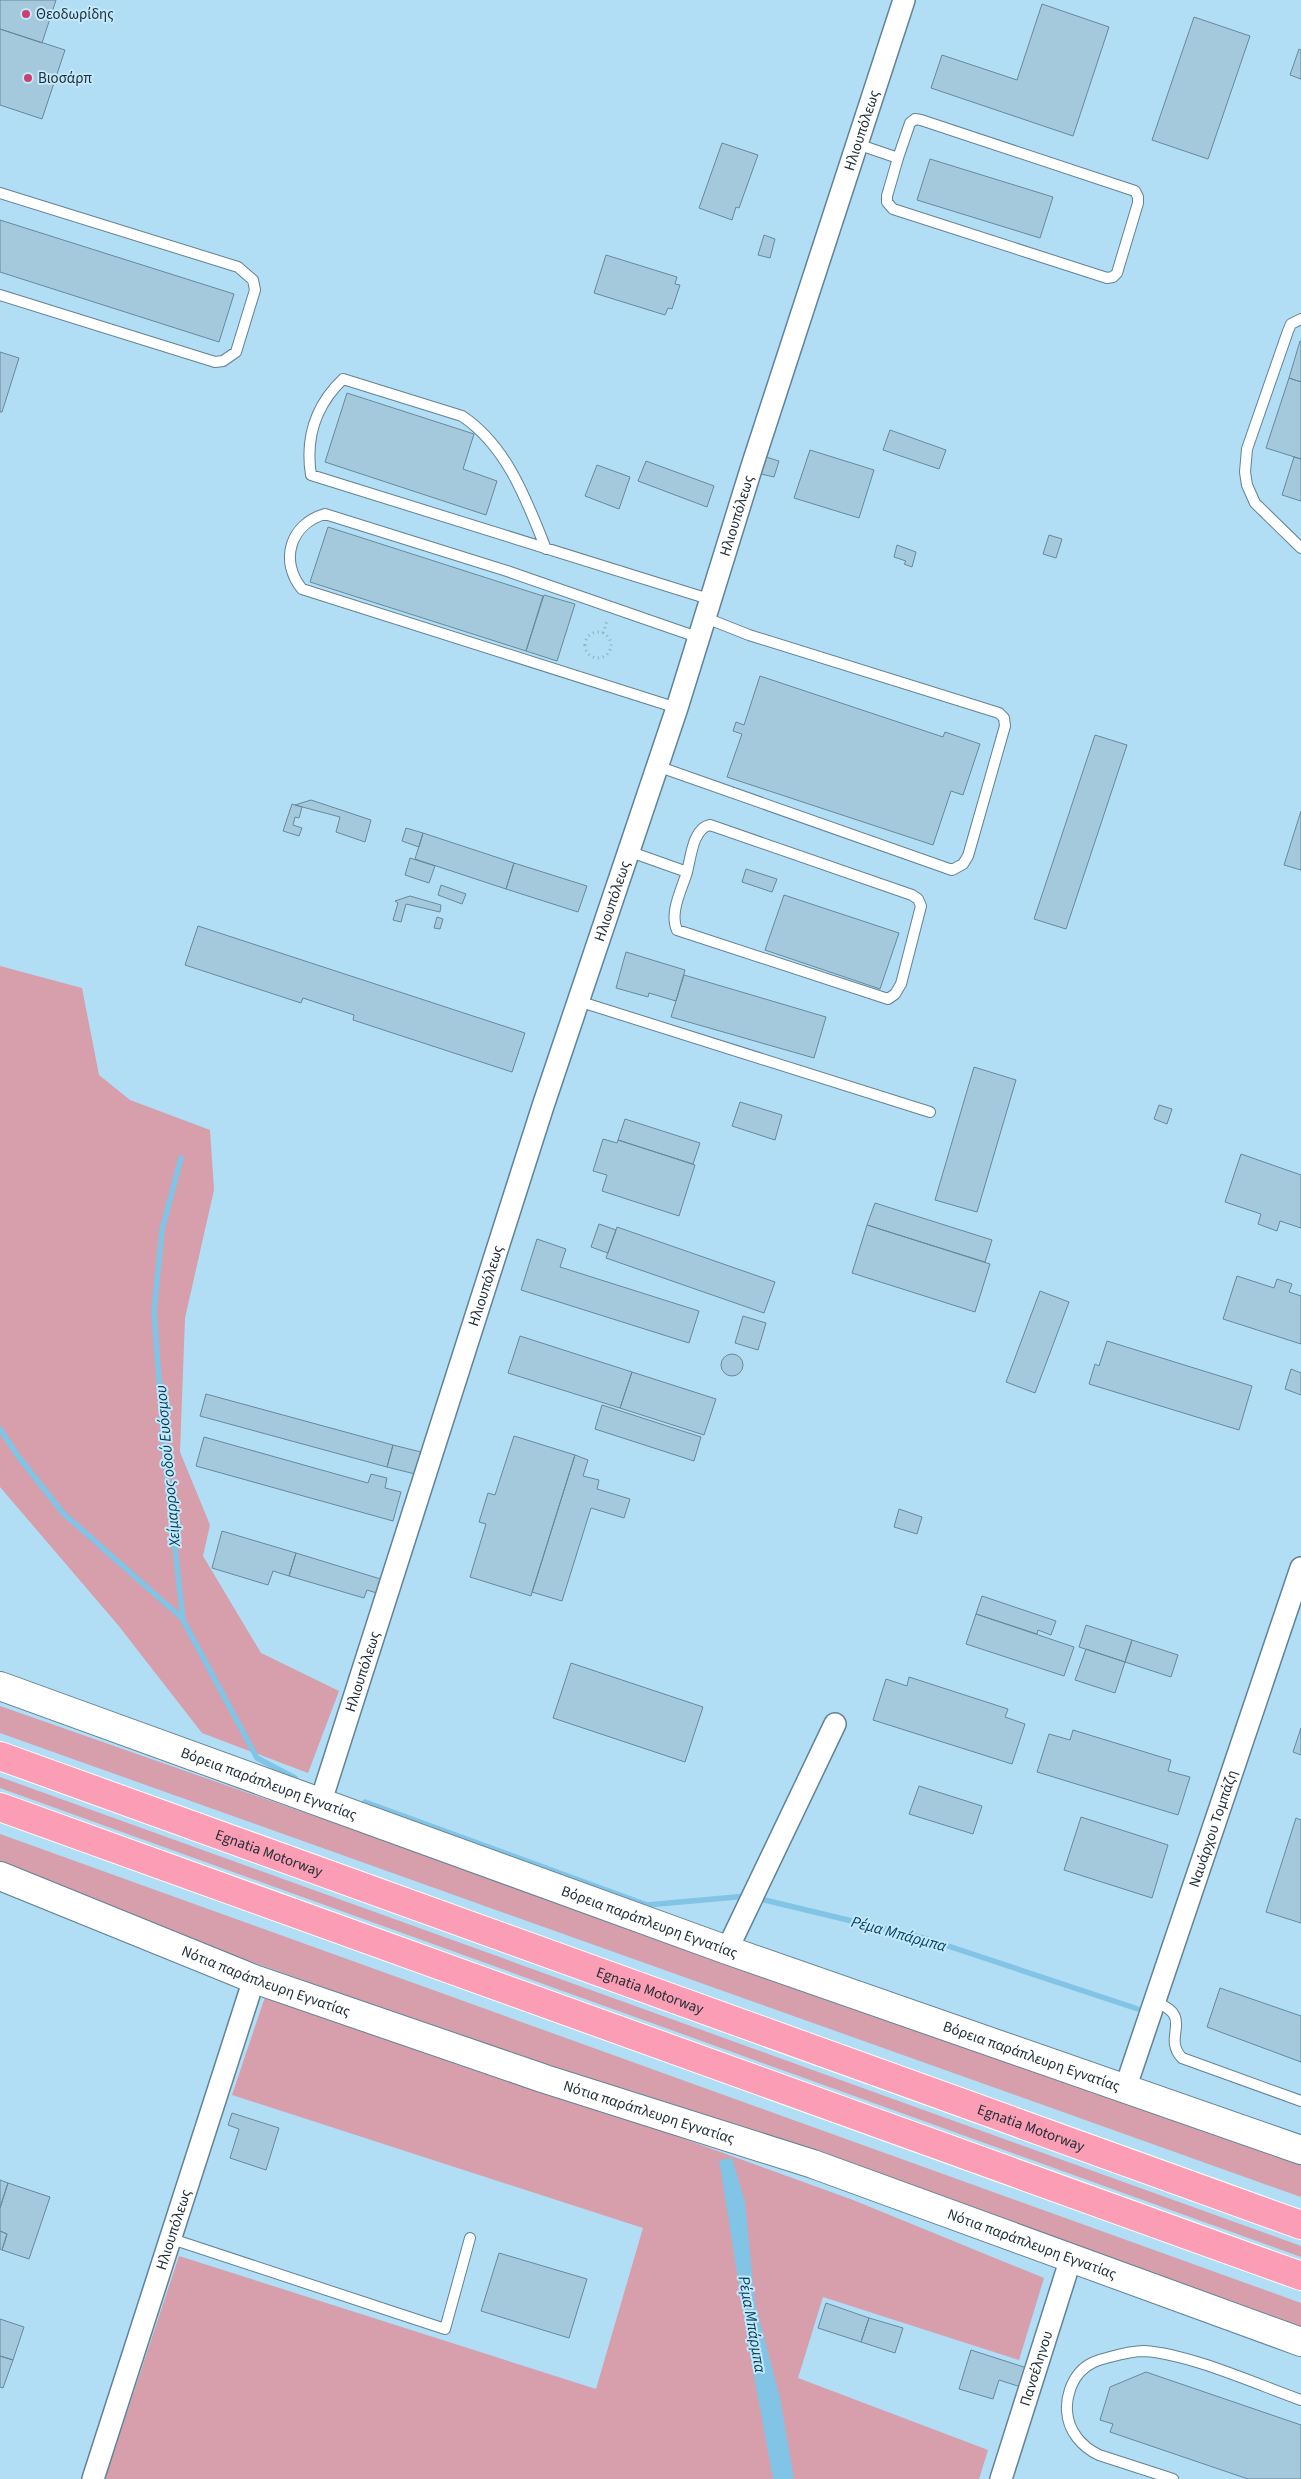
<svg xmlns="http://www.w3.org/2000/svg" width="1301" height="2479" font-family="'Source Sans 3',sans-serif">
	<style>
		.built { fill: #b1ddf5 }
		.green { fill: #d79eab }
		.water { fill: #81c4e5 }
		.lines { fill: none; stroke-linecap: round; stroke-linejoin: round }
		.stream { stroke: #81c4e5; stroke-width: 5.5 }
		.building { fill: #a5c9dc; stroke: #67899b }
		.lane-casing { stroke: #618395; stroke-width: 12 }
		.street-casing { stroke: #618395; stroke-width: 24 }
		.secondary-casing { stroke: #618395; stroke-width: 30 }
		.highway-casing { stroke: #fff; stroke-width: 30 }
		.path { stroke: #8fadbd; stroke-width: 3; stroke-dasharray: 1 4; stroke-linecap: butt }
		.lane { stroke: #fff; stroke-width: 10 }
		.street { stroke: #fff; stroke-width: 21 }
		.secondary { stroke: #fff; stroke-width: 28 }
		.highway { stroke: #fb9db5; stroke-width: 28 }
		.poi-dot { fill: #cc4070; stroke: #c3e8fc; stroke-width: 2 }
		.labels { text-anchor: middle; stroke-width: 4; stroke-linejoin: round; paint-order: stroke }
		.poi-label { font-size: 15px; fill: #213037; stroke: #c3e8fc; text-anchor: start }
		.street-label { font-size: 15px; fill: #213037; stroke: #c3e8fc }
		.water-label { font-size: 16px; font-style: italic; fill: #003d54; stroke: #c3e8fc }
	</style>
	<rect width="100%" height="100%" fill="#c3e8fc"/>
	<path class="built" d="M0 0H1301V2479H0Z"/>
	<path class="green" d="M0 966 82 988 99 1075 130 1100 210 1130 214 1190 185 1318 180 1452 210 1525 203 1556 261 1653 339 1691 308 1773 202 1733 118 1625 0 1487Z
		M0 1706 1301 2162V2197L0 1733Z
		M0 1777 1301 2246V2257L0 1788Z
		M0 1834 1301 2303V2336L0 1872Z
		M268 1988 853 2200 1044 2278 1019 2360 823 2297 798 2378 988 2450 979 2479H105L179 2256 596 2389 643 2228 232 2095Z"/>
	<path class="water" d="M732 2158 745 2202 755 2303 780 2398 794 2479H773L750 2354 719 2160Z"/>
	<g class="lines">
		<path class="stream" d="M181 1158 162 1230 154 1311 164 1448 183 1620 257 1758 295 1778
			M0 1429 18 1456 63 1513 183 1619
			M365 1802 647 1905 747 1896
			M756 1898 927 1939 1144 2011"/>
	</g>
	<path class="building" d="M0 0H56L42 43 0 29Z
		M1042 4 1109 27 1073 136 931 88 942 55 1017 80Z
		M1194 17 1250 36 1208 159 1152 140Z
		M0 29 65 50 42 119 0 105Z
		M1299 49 1301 50V79L1290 75Z
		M722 143 758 155 739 208 736 207 732 220 699 208Z
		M930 159 1053 197 1040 238 917 200Z
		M0 220 234 294 219 342 0 272Z
		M764 235 775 239 770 258 758 255Z
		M606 255 677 277 675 284 680 285 672 309 668 308 665 315 594 293Z
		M1300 341H1301V382L1289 378Z
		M0 352 19 358 2 412H0Z
		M1289 378 1301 382V459L1266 448Z
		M347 393 474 434 463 469 497 481 486 515 325 462Z
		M890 430 946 450 939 469 883 450Z
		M810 450 874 470 859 518 794 498Z
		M766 457 779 461 774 477 761 474Z
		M1294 457 1301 459V501L1282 495Z
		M646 461 714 486 707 507 638 481Z
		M597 465 630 477 619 509 585 496Z
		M328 527 543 596 526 651 310 582Z
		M1049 535 1062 539 1056 558 1043 554Z
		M897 545 916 552 912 567 904 564 906 561 894 557Z
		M544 595 575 604 557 661 526 651Z
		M760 676 943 737 945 732 980 744 963 795 951 791 933 845 727 777 742 734 733 731 736 722 744 725Z
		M1095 735 1127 745 1066 929 1034 919Z
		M311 800 371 820 365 842 336 832 340 817 295 805Z
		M292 804 302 807 299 818 295 817 293 825 302 828 299 836 283 831Z
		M1301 811V870L1284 865Z
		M406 828 423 833 419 847 402 841Z
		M423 833 514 863 506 889 415 859Z
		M410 858 435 866 429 883 405 875Z
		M514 863 587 886 578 912 506 889Z
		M746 869 777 879 772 892 742 882Z
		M441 885 466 894 462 904 438 895Z
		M784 895 899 933 880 989 765 950Z
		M410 896 441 905 440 912 406 904 401 922 393 920 398 903 395 901Z
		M437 917 443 919 440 929 434 928Z
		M198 926 525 1033 512 1072 353 1020 354 1015 303 998 301 1003 185 965Z
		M626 952 685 970 676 1001 649 993 648 997 616 988Z
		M684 975 826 1017 814 1058 671 1017Z
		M974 1067 1016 1080 977 1212 935 1200Z
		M740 1102 782 1115 775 1140 732 1126Z
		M1159 1105 1172 1109 1167 1124 1154 1119Z
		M625 1119 700 1143 693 1164 618 1140Z
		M603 1139 617 1143 618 1140 695 1165 679 1216 602 1191 607 1175 593 1171Z
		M1241 1154 1301 1175V1228L1280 1221 1277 1231 1258 1224 1261 1214 1225 1202Z
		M875 1203 992 1240 985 1262 867 1225Z
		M599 1224 616 1230 608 1253 591 1247Z
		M867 1225 990 1264 975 1312 852 1273Z
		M617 1227 775 1282 764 1313 606 1258Z
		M537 1239 566 1249 560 1267 699 1311 689 1343 521 1290Z
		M1237 1276 1274 1288 1277 1279 1292 1284 1289 1292 1301 1296V1344L1223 1319Z
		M1040 1291 1069 1302 1035 1393 1006 1382Z
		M743 1316 766 1323 758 1350 735 1343Z
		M520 1336 632 1372 620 1408 508 1373Z
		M1107 1341 1252 1386 1239 1430 1089 1384 1095 1364 1099 1366Z
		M721 1365a11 11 0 1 1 22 0a11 11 0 1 1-22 0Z
		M1291 1369 1301 1373V1395L1285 1389Z
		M632 1372 716 1399 704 1435 620 1408Z
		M206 1394 393 1445 387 1467 200 1416Z
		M602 1405 701 1437 694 1461 595 1429Z
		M514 1436 575 1455 531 1596 470 1577 486 1524 479 1522 488 1493 495 1495Z
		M204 1437 368 1483 371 1474 387 1478 385 1488 401 1492 393 1521 196 1466Z
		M393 1445 425 1453 419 1475 387 1467Z
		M575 1455 588 1460 583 1476 599 1480 597 1489 630 1499 624 1518 591 1508 562 1601 532 1592Z
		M899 1509 922 1517 917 1534 894 1527Z
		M222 1531 296 1553 289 1576 273 1571 268 1585 212 1568Z
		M296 1553 387 1581 383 1595 367 1590 364 1598 289 1576Z
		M982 1596 1056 1621 1051 1635 1038 1630 1037 1634 976 1614Z
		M976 1614 1074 1647 1064 1676 966 1644Z
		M1086 1625 1132 1640 1125 1662 1079 1647Z
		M1132 1640 1178 1655 1171 1677 1125 1662Z
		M1086 1649 1125 1662 1115 1693 1075 1680Z
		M571 1663 703 1707 685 1762 553 1718Z
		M909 1677 1008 1709 1005 1717 1025 1724 1012 1764 873 1720 886 1679 907 1686Z
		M1301 1728V1755L1293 1752Z
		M1073 1730 1171 1760 1168 1771 1190 1777 1178 1815 1037 1772 1049 1734 1070 1740Z
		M919 1786 982 1806 973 1834 909 1814Z
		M1081 1817 1168 1845 1152 1898 1064 1870Z
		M1296 1818 1301 1820V1923L1266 1912Z
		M1220 1988 1301 2016V2062L1207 2027Z
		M232 2113 279 2128 266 2170 230 2158 239 2129 228 2125Z
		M0 2180 8 2183 0 2208Z
		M8 2183 50 2197 29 2259 2 2250 7 2234 0 2231V2208Z
		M0 2231 7 2234 2 2250 0 2249Z
		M499 2253 587 2279 569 2338 481 2311Z
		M826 2303 869 2318 861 2342 818 2328Z
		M869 2318 903 2328 895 2353 861 2342Z
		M0 2319 24 2327 13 2360 0 2356Z
		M971 2350 1030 2369 1024 2388 999 2380 993 2399 959 2389Z
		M0 2356 13 2360 3 2388 0 2387Z
		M1146 2372 1301 2425V2479H1248L1110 2432 1113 2424 1100 2420 1110 2387Z"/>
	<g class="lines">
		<defs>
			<path id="lane" d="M857 144 898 158 887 196V202L893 209 1107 278 1113 277 1117 273 1138 203V197L1135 191 921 120 915 119 910 123 898 158
				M0 193 238 267 253 280 255 290 236 352 223 361 215 362 0 295
				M1301 319 1291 324 1288 331 1247 449 1245 472 1247 485 1255 503 1301 548
				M546 549C527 501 507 446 462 416L343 379C316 405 305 437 311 475L712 600
				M677 708 302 589C279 561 290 524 325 514L507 571 700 638
				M657 766 952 870 963 864 968 856 1005 726 1004 718 999 713 749 635 706 618
				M628 851 687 872C691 857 693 828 710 825L912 895 918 899 921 906 901 984 895 994 888 999 677 930C669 913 682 889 687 872
				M578 1001 930 1112
				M1155 2002C1196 2017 1161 2036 1182 2058L1301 2101
				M172 2239 445 2329 470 2238
				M1173 2479 1099 2455C1082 2447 1068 2431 1067 2411 1066 2398 1071 2382 1080 2372 1088 2363 1098 2360 1110 2357 1121 2354 1132 2351 1144 2351 1190 2354 1256 2384 1301 2400"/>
			<g id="street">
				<path id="s1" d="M320 1804 543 1106 677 708 752 466 904 0"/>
				<path d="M727 1950 835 1724"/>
				<path id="s2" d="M1125 2089 1301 1568"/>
				<path id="s3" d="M93 2479 254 1979"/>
				<path id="s4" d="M1001 2479 1071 2258"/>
			</g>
			<g id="secondary">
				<path id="s5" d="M0 1686 727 1950 1301 2150"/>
				<path id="s6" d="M0 1876 254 1979 545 2079 813 2164 1301 2342"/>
			</g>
			<g id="highway">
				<path id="s7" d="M0 1756 1301 2225"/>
				<path d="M0 1807 1301 2276"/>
			</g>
		</defs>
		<use href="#lane" class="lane-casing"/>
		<use href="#street" class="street-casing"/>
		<use href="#secondary" class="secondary-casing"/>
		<use href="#highway" class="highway-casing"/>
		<path class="path" d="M585 645a13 13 0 1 1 26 0a13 13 0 1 1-26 0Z
			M603 633 607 621"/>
		<use href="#lane" class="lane"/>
		<use href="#street" class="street"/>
		<use href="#secondary" class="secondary"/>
		<use href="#highway" class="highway"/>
	</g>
	<g class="poi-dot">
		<circle cx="26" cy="14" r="5"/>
		<circle cx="28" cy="78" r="5"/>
	</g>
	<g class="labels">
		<g class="poi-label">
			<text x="36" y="19">Θεοδωρίδης</text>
			<text x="38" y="83">Βιοσάρπ</text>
		</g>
		<g class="street-label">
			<text dy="5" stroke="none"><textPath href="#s1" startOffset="1759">Ηλιουπόλεως</textPath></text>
			<text dy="5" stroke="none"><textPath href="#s1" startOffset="1354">Ηλιουπόλεως</textPath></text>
			<text dy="5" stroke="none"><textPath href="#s1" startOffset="949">Ηλιουπόλεως</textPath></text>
			<text dy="5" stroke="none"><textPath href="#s1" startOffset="544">Ηλιουπόλεως</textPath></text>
			<text dy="5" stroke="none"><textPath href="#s1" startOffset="139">Ηλιουπόλεως</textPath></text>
			<text dy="5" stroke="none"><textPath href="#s5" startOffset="286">Βόρεια παράπλευρη Εγνατίας</textPath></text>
			<text dy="5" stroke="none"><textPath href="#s2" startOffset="275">Ναυάρχου Τομπάζη</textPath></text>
			<text dy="5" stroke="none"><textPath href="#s7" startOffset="286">Egnatia Motorway</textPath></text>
			<text dy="5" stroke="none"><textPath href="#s5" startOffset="691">Βόρεια παράπλευρη Εγνατίας</textPath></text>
			<text dy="5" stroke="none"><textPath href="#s6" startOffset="286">Νότια παράπλευρη Εγνατίας</textPath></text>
			<text dy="5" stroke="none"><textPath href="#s7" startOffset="691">Egnatia Motorway</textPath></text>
			<text dy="5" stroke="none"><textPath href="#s5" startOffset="1096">Βόρεια παράπλευρη Εγνατίας</textPath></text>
			<text dy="5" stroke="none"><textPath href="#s6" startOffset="691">Νότια παράπλευρη Εγνατίας</textPath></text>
			<text dy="5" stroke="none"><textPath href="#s7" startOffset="1096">Egnatia Motorway</textPath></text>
			<text dy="5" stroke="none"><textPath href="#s3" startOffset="262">Ηλιουπόλεως</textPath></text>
			<text dy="5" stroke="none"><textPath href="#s6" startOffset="1096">Νότια παράπλευρη Εγνατίας</textPath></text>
			<text dy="5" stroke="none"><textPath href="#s4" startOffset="116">Πανσέληνου</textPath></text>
		</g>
		<g class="water-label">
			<text transform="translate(167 1466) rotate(-95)" y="6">Χείμαρρος οδού Ευόσμου</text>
			<text transform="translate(899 1933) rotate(15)" y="6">Ρέμα Μπάρμπα</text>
			<text transform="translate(753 2324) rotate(80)" y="6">Ρέμα Μπάρμπα</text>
		</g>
	</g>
</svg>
